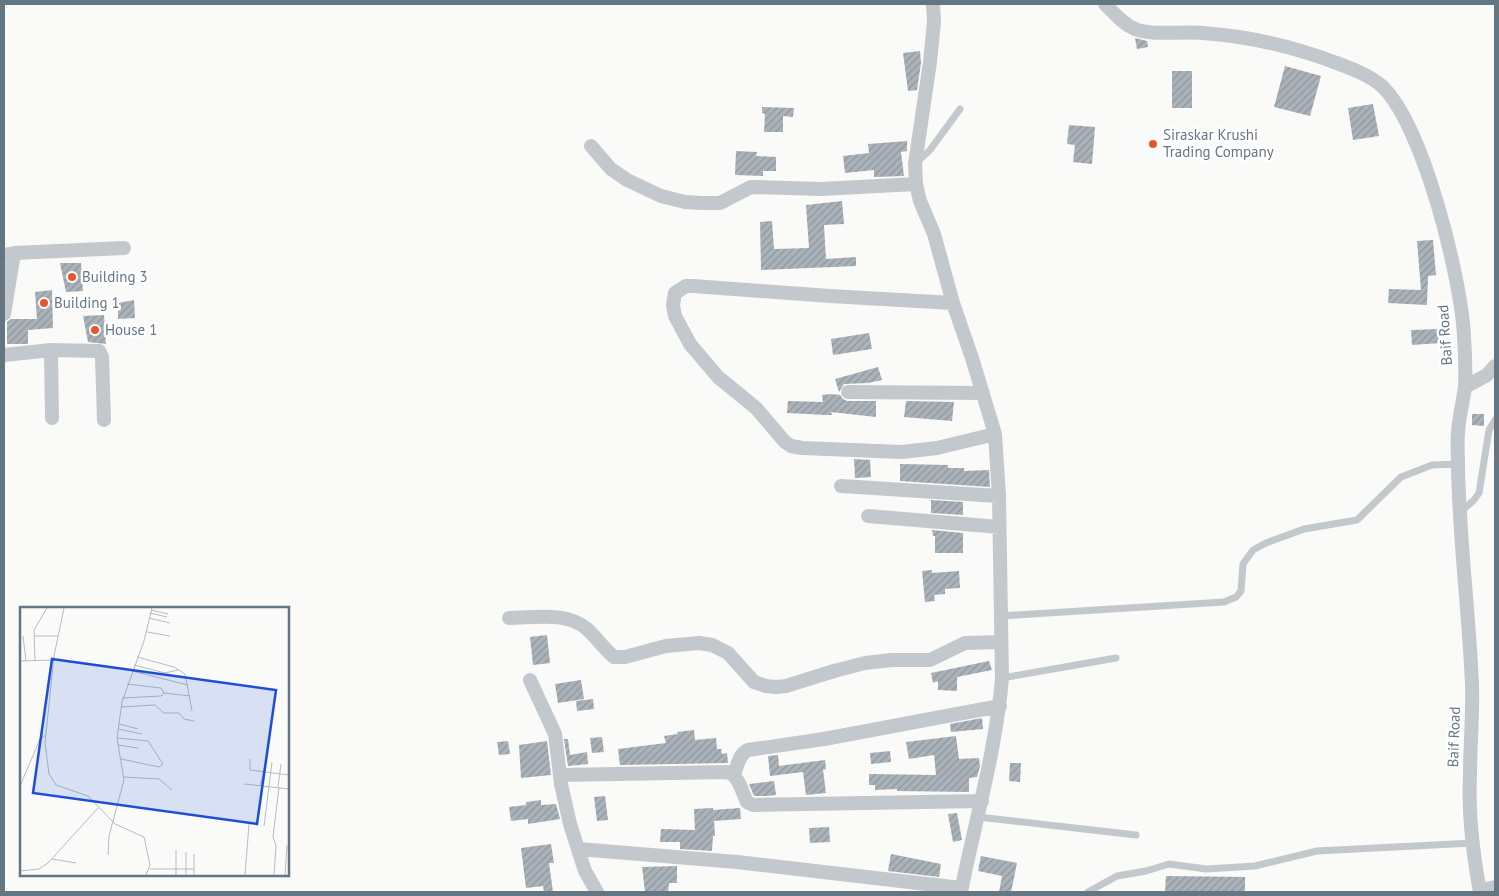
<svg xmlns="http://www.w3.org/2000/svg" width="1499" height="896" font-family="'PT Sans',sans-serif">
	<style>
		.building { fill: url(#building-hatch) }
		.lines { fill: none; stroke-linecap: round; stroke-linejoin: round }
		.service { stroke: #c3c8cc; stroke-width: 7 }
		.minor { stroke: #c3c8cc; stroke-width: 14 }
		.poi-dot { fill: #e4572e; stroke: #fff; stroke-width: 2 }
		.labels { text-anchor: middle; stroke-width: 5; stroke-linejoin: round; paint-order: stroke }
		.poi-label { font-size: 15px; fill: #657683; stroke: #fff; text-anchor: start }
		.street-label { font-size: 15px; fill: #657683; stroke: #fff }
		.inset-road { fill: none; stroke: #b5bdc2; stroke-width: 1 }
		.view { fill: #1d4ed8; fill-opacity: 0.15; stroke: #1d4ed8; stroke-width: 2.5 }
		.inset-edge { fill: none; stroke: #657683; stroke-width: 2.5 }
	</style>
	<defs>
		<pattern id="building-hatch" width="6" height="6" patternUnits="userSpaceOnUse" patternTransform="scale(1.25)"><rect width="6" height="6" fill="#aab3b9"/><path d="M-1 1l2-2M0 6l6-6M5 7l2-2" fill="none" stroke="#8e969c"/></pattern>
	</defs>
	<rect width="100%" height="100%" fill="#fafaf8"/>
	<path class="building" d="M1135 38 1147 41 1148 47 1137 49Z
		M920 51 921 63 917 90 908 91 903 53Z
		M1285 66 1321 76 1310 116 1274 107Z
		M1172 71H1192V108H1172Z
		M1373 104 1379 136 1353 140 1348 108Z
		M762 107 794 108 793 117 783 116V132H764L765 114 762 113Z
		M1069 125 1095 127 1092 164 1073 162 1075 145 1067 144Z
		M907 141V151L901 152 904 176 874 177V170L845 173 843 156 869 153 868 144Z
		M736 151 757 152 756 156 776 157V171H763V176L735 175Z
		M842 201 844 224 824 225 826 259 856 257V266L761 270 760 222 772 221 774 249 809 248 806 205Z
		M1433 240 1436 275 1428 276 1427 305 1388 303 1389 289 1421 290 1417 241Z
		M60 263H81L83 291 66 292Z
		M52 290 53 328 28 330V344H7V322L11 319H37L35 292Z
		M134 300 135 318 118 319V303Z
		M104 315 106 344 88 342 83 316Z
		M1439 329 1440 343 1412 345 1411 330Z
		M869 333 872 349 833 355 831 339Z
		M878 367 882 380 868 383 844 384 839 392 835 379Z
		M831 394 840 395 843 399 847 401H876V417L831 412 832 415H826L787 413 788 401 823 402 822 395Z
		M906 401 954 402 952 421 904 417Z
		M1472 414H1484V426L1472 425Z
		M854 459 870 460 871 477 855 478Z
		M900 464 948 465V468H964V471L989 470 990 487 900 481Z
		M931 500 963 502V515L931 513Z
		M932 530 963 533V553H935V536H933Z
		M932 570V573L959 571 960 588 945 589V594L934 595 935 601 925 602 922 571Z
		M547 635 550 663 533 665 530 637Z
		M989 661 992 670 957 677V691L938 690V681L933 683 931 673Z
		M581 680 584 699 558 703 555 684Z
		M593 699 594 709 577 711 576 701Z
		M982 718 983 729 951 732 950 724Z
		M694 730 695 740 716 738 717 749H721L722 754 727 753 728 763 620 765 618 749 666 743 664 736 678 734 677 732Z
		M956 736 959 759 979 758 980 766 977 777 969 778V792L897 791V789L875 790V785H869V774L936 775 934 755 909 759 906 742Z
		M602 737 604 752 592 753 590 738Z
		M564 739H568L570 755 587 752 588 764 568 766Z
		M508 741 510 754 499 755 497 742Z
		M547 741 551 775 521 778 519 745Z
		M890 751 891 762 871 764 870 753Z
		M778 755 779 766 825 760 826 769 823 770 826 793 806 795 803 772 770 776 768 756Z
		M1010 763H1021L1020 782 1009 781Z
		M774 781 776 795 766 796H754L749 784Z
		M605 796 608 820 597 821 594 797Z
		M541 800V805L556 804 560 819 528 824V819L511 821 509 807 526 805V802Z
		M713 808V810L740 808 741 819 714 821 715 836H713L712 851 680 849V842H660L661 829 695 830 694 809Z
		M957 813 962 840 953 842 948 814Z
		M829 827 830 842 810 843 809 828Z
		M551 844 554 863H549L553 892H544L543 886 526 888 521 848Z
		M891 854 941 864 939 877 888 871Z
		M981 856 1017 863 1011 892H999L1002 876 978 871Z
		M677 866V883H669L668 892H645L642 867Z
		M1166 876 1245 877V891L1165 892Z"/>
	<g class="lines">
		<path class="service" d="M916 163 930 150 960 109
			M1461 511 1473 501 1479 493 1489 430 1495 420
			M1000 616 1224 602 1236 597 1241 591 1243 564 1253 550 1266 543 1304 529 1357 520 1401 477 1432 465 1458 464
			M1002 678 1116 658
			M978 817 1136 835
			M1088 892 1117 876 1146 871 1169 864 1206 869 1255 866 1317 851 1473 843"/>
		<path class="minor" d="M933 4 934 22 930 62 915 164 916 184 920 201 934 234 953 303 972 358 995 434 999 496 1002 678C996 751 975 821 961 892
			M1105 4C1114 13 1123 24 1135 29 1153 36 1182 31 1202 33 1247 36 1291 46 1334 62 1350 68 1370 75 1383 87 1424 128 1461 278 1464 336 1465 353 1466 370 1465 387 1463 402 1459 417 1458 432 1457 443 1458 454 1458 465 1459 539 1469 611 1472 685 1473 715 1470 745 1470 775 1468 814 1473 854 1480 892
			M591 146 611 169 627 180 661 196 685 202 701 203H720L751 187 821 189 916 184
			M4 255 14 253 124 248
			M953 303 830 296 693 286H686L675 293 673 305 675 316 690 344 718 377 756 408 785 442 791 446 802 448 902 452 937 448 995 434
			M4 314 14 253
			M51 350 52 418
			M4 355 51 350 99 351 102 357 104 420
			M1465 387 1487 375 1495 366
			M848 392 983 393
			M841 486 999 496
			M868 516 999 527
			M509 618C534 618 566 611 587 629 597 638 604 649 614 657H625L666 646 699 643 712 645 728 653 754 682 766 686 776 687 786 686 834 671 865 663 892 660H930L965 643 1001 642
			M530 680 555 734 561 784 570 824 585 871 597 892
			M560 775 728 772C739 776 742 792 747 802L753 805 982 801
			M734 775C737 766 739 754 748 750L824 739 1000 706
			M578 849 737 862 961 888
			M1480 890 1495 887"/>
	</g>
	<g class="poi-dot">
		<circle cx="1153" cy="144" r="5"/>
		<circle cx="72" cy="277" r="5"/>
		<circle cx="44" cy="303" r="5"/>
		<circle cx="95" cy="330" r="5"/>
	</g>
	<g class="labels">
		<g class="poi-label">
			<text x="1163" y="140">Siraskar Krushi<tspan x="1163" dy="17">Trading Company</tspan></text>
			<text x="82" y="282">Building 3</text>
			<text x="54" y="308">Building 1</text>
			<text x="105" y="335">House 1</text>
		</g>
		<g class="street-label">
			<text transform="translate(1445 335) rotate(-94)" y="5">Baif Road</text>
			<text transform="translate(1454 737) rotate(-88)" y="5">Baif Road</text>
		</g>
	</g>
	<g transform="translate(20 607)">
		<rect width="269" height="269" fill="#fafaf8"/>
		<path class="inset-road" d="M44 1 34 49 25 136 29 167 36 178 68 189 95 217 124 230 130 258 126 268M131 3 148 7M130 6 147 10M129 11 150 16M127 25 150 29M3 29 6 54M14 29H38M117 50 154 60 165 67 172 104M0 54 35 53M15 54 14 23 27 1M114 58 145 66 158 63M112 64 168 78M107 77 141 81 144 86 170 89M102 91 141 89 144 86M101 100 135 98 144 106H159L164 112 174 114M99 117 118 122M98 122 122 127M97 131 128 134 143 157 139 160 101 152M98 138 118 141M230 152V163L269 168M104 170 139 172 152 183M224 177 269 182M0 179 20 132 26 128M240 179 246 154M258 180 261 157M244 219 252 155M156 243V262H174M88 248 89 229 104 173 97 131 102 95 124 34 132 1M32 252 56 256M130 262H156V268M0 264 19 262 28 256 78 201M166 268V245M174 268V247M225 268 229 217M254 268 256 239 253 230 259 180M265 268 267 238"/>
		<path class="view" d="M32 52 256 83 237 217 13 186Z"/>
		<rect width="269" height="269" class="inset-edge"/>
	</g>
	<rect width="1499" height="896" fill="none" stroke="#657683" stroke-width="10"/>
</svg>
